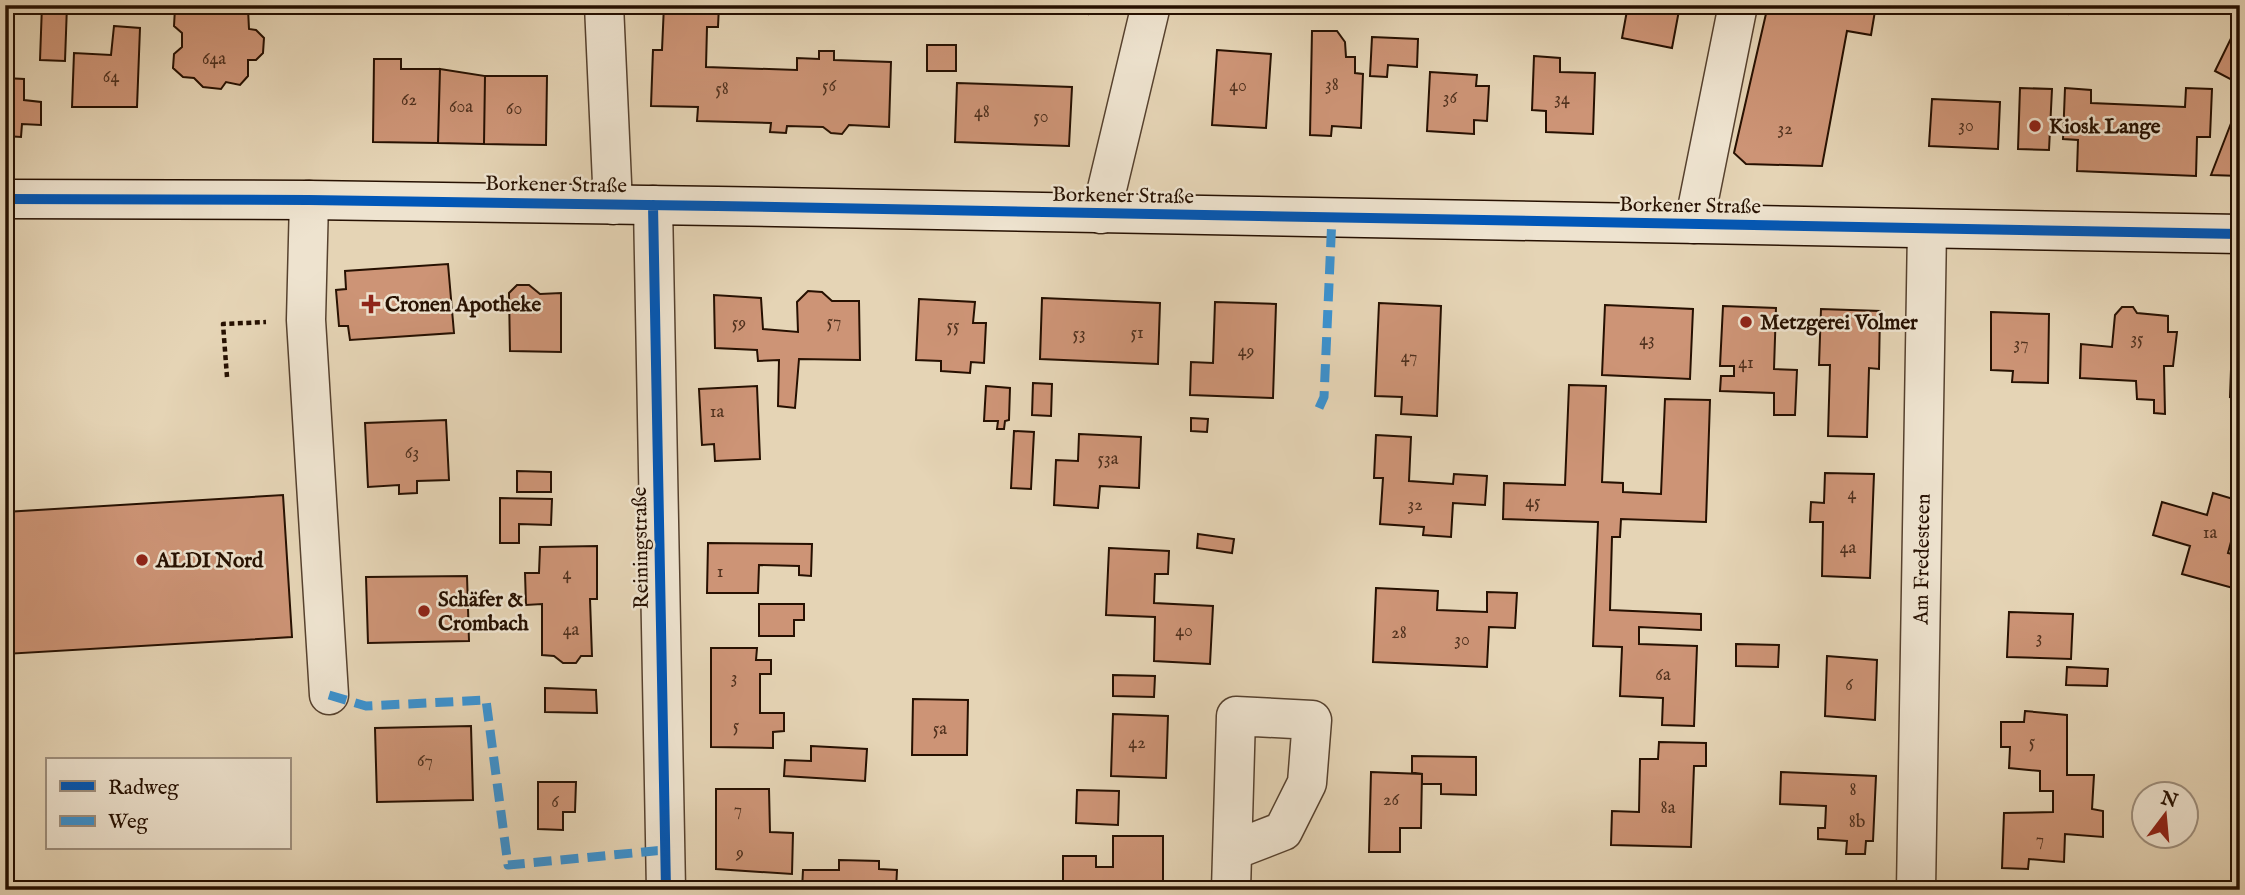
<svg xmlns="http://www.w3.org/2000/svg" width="2245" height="895" font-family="'IM FELL English',serif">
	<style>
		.building { fill: #cd9476; stroke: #261001; stroke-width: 2 }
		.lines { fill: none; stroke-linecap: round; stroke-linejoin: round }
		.street-casing { stroke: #56412e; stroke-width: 41 }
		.secondary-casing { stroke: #261001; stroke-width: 41 }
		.path { stroke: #261001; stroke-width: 4.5; stroke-dasharray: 5 3.5; stroke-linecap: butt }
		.street { stroke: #eee3cf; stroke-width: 38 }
		.secondary { stroke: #eee3cf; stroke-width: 38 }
		.quiet { stroke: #3b92d0; stroke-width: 9; stroke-dasharray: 18 9; stroke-linecap: butt }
		.cycleway-casing { stroke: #eee3cf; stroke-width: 15 }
		.cycleway { stroke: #0057b8; stroke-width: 10 }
		.poi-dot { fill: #8f2418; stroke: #eee3cf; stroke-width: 2.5 }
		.labels { text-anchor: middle; stroke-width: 5; stroke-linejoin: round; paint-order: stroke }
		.number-label { font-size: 18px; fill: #50311e }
		.poi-label { font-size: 21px; font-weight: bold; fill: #261001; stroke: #eee3cf; text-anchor: start }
		.street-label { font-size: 21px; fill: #261001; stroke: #eee3cf }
	</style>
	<rect width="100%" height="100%" fill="#e5d4b5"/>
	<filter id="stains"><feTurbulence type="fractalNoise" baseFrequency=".00286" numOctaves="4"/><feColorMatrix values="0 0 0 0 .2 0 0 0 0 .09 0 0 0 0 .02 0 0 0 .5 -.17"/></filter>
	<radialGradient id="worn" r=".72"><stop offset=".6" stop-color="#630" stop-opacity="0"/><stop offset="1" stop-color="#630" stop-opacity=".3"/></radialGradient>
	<path class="building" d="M42 5H67L65 61 40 60Z
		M178 5H244L248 9 249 29 256 30 264 38 263 53 256 60H248V76L240 85 226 82 221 89 203 87 194 78 183 77 173 68 174 54 182 47V33L174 26 175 8Z
		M348 5H414L413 12 348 9Z
		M664 5H719L718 27H707L706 67 797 70V58L819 59V51H834V60L891 62 889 127 849 125 842 134 831 133 823 127 787 126 786 133 770 132 771 123 697 121 698 107 651 106 653 50H662Z
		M878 5H930L929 11Z
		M1042 5H1089L1088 14Z
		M1628 5H1680L1672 48 1622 38Z
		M1768 5H1876L1871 35 1847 31 1822 166 1746 164 1734 153Z
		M2049 5H2072L2068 14Z
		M2240 20V65L2232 80 2215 71Z
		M114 26 140 28 137 107H72L74 53 111 55Z
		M1312 31H1337L1345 42 1346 57H1355V73L1363 74 1361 128 1332 126 1331 136 1310 135Z
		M1372 37 1418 39 1417 67 1388 65 1387 77 1370 76Z
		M927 45H956V71H927Z
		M1217 50 1271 54 1266 128 1212 125Z
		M1534 56 1560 58V72L1595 73 1593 134 1546 132V111L1532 110Z
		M374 59H401V69H440L438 143 373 142Z
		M440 69 485 76 484 144 438 143Z
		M1430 72 1477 75 1476 86H1489L1487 121 1474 120V134L1427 131Z
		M485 76H547L546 145 484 144Z
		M5 78 24 79V100L41 102V125L22 124 21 137 5 136Z
		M957 83 1072 87 1069 146 955 142Z
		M2020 88 2052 89 2049 150 2018 149Z
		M2065 88 2091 90V103L2185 107 2186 88 2212 89 2210 137H2197L2196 176 2077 171 2078 140 2063 139Z
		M1932 99 2000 102 1998 149 1929 146Z
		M2240 100V176L2211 175Z
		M448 264 454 333 350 340 348 326H339L336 290 346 289 345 271Z
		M517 285H529L540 294 561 293V352L510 351 509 293Z
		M808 291 822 292 832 301H859L860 360 799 359 795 408 778 406 779 360 758 361 757 350 715 348 714 295 761 298 763 329 798 332 797 302Z
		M1042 298 1160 303 1158 364 1040 359Z
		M919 299 975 302 973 323H986L984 363 971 362 970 373 941 371V361L916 360Z
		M1215 302 1276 304 1273 398 1190 395 1191 362 1213 363Z
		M1379 303 1441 306 1437 416 1401 414 1402 397 1375 396Z
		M1605 305 1693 309 1690 379 1602 375Z
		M1723 306 1776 308 1774 369 1797 370 1795 415H1774V393L1720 391 1721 376H1734V366H1720Z
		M2122 307H2133L2137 313 2168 316V332H2177L2173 366H2164L2165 414 2154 413V400L2137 399 2136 381 2080 378 2081 344 2112 347 2115 315Z
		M1821 309 1880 311 1879 369 1869 368 1867 437 1828 436 1830 365H1819Z
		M1991 312 2049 314 2048 383 2012 382 2013 371 1991 370Z
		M2233 315H2240V398L2230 397Z
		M1033 383 1052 384 1051 416 1032 415Z
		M1569 385 1606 386 1602 482 1623 483V492L1661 494 1665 399 1710 400 1706 522 1621 519 1620 537H1612L1610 610 1701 614V630L1639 627V644L1697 646 1694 726 1662 725 1663 698 1620 696 1622 647 1593 646 1598 522 1503 519 1504 483 1565 485Z
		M757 386 760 459 715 461 714 444 702 445 699 389Z
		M986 386 1010 388 1009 420 1005 421 1004 429H997L998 421H984Z
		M1191 418 1208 419 1207 432 1191 431Z
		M446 420 449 480 417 481V493L399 494V485L368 487 365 423Z
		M1014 431 1034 432 1031 489 1011 488Z
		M1079 434 1141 437 1139 488 1100 486 1098 508 1054 505 1056 460 1078 461Z
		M1376 435 1411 437 1409 481 1453 484 1454 474 1487 476 1485 505 1453 503 1451 537 1423 535 1424 527 1380 524 1383 478H1374Z
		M517 471 551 472V492H517Z
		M1825 473 1874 474 1870 578 1822 576 1823 522H1810L1811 502 1824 503Z
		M2213 493 2240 501V524L2236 523 2228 553 2240 556 2233 588 2182 574 2190 546 2153 535 2162 502 2207 515Z
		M283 495 292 637 5 654V512Z
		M500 498 552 499 551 525 519 524V543H500Z
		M1198 534 1234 539 1232 553 1197 548Z
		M708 543 812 544 811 576 799 575V566L759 565 758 593H707Z
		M597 546V599H590L592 656H581L576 663H563L554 656 542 655V604L526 605 525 573H539L540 547Z
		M1109 548 1169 551 1168 574H1155L1154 603 1213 606 1210 664 1154 661 1155 617 1106 615Z
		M467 576 469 641 368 643 366 577Z
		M1376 588 1438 591 1437 610 1487 612V592L1517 593 1515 628 1489 627 1487 667 1373 662Z
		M759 604H804V620H794V636H759Z
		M2009 612 2073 614 2071 659 2007 657Z
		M1736 644 1779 645 1778 667 1736 666Z
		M711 648H757L756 660H771V674H760V713H784V731L773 732V748L711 747Z
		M1827 656 1877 660 1875 720 1825 716Z
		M2067 667 2108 669 2107 686 2066 685Z
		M1113 675 1155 676 1154 697 1113 696Z
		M545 688 596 690 597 713 545 712Z
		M913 699 968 700 967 755H912Z
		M2025 711 2067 715V775H2094L2092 809 2103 811V837L2065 834 2064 862 2029 859 2028 869 2002 868 2004 813 2053 812V791H2040V771L2009 768 2010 747H2001V722H2024Z
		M1113 714 1168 716 1166 778 1111 776Z
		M471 726 473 800 377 802 375 728Z
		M1659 742 1706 743V766H1694L1691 847 1611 845 1612 811 1639 812 1640 759H1658Z
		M811 746 867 749 865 781 784 776 785 760 811 761Z
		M1412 756 1476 757V795L1441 794V784H1422V774L1412 773Z
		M1371 772 1422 774 1421 828H1400V852H1369Z
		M1781 772 1876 776 1873 841H1866L1865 854H1846L1847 841 1818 839V828H1825L1826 806 1780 804Z
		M538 782H576L575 812H563V830L538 829Z
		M716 789H769L770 832 793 833 792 874 716 869Z
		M1077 790 1119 791 1118 825 1076 823Z
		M1113 836H1163V890H1063V856H1096V867H1113Z
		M839 860 879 861V869L897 870 896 890H802L803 870H839Z
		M1283 883 1362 885 1361 890H1283Z"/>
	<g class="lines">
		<defs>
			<g id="street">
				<path d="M604 5 613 205"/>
				<path d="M309 200 306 320 329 695"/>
				<path d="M653 205 666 890"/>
				<path d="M1101 214 1151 5"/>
				<path d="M1694 224 1738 5"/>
				<path d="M1231 890 1236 716 1312 720 1307 783 1283 831 1234 850"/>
				<path id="s1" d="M1916 890 1927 229"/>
			</g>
			<path id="secondary" d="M5 199 309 200 717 206 2240 234"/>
		</defs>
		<use href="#street" class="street-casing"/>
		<use href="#secondary" class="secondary-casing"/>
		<path class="path" d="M7 239 10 293
			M227 377 223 324 266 322"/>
		<use href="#street" class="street"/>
		<use href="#secondary" class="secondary"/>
		<path class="quiet" d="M1319 408 1324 397 1332 216
			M329 695 366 706 486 700 508 865 665 850"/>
		<defs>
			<path id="cycleway" d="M5 199 309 200 717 206 2240 234
				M653 205 666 890"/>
		</defs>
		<use href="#cycleway" class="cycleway-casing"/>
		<use href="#cycleway" class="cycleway"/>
	</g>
	<g class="poi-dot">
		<circle cx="2035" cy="126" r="7"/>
		<path d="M367.5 293.5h7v7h7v7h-7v7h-7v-7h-7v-7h7z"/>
		<circle cx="1746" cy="322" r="7"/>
		<circle cx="142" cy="560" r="7"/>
		<circle cx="424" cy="611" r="7"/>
	</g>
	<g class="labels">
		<g class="number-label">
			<text x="214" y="64">64a</text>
			<text x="111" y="82">64</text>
			<text x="1332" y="90">38</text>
			<text x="829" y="91">56</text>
			<text x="1238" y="91">40</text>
			<text x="722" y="94">58</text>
			<text x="1450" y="103">36</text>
			<text x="1562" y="104">34</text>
			<text x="409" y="105">62</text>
			<text x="461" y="112">60a</text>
			<text x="514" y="114">60</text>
			<text x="982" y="117">48</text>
			<text x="1041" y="122">50</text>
			<text x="1966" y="131">30</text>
			<text x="1785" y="134">32</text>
			<text x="834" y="327">57</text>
			<text x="739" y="328">59</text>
			<text x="953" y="331">55</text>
			<text x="1137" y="338">51</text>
			<text x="1079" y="339">53</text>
			<text x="2137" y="344">35</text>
			<text x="1647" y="345">43</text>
			<text x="2021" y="349">37</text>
			<text x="1246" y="356">49</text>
			<text x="1409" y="362">47</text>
			<text x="1746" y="368">41</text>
			<text x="717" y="417">1a</text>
			<text x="412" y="458">63</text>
			<text x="1108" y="464">53a</text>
			<text x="1852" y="499">4</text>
			<text x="1533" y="507">45</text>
			<text x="1415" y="510">32</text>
			<text x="2210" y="538">1a</text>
			<text x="1848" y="553">4a</text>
			<text x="720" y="577">1</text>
			<text x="567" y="579">4</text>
			<text x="571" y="635">4a</text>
			<text x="1184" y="636">40</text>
			<text x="1399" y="638">28</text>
			<text x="2039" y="643">3</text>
			<text x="1462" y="645">30</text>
			<text x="1663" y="680">6a</text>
			<text x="734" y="683">3</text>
			<text x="1849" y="690">6</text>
			<text x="736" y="731">5</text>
			<text x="940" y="734">5a</text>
			<text x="2032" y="747">5</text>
			<text x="1137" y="748">42</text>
			<text x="425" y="766">67</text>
			<text x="1853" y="795">8</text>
			<text x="1391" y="805">26</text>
			<text x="555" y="807">6</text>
			<text x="1668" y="813">8a</text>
			<text x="738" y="815">7</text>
			<text x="1857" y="827">8b</text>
			<text x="2040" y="845">7</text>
			<text x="740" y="858">9</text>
		</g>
		<g class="poi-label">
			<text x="2049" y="133">Kiosk Lange</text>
			<text x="385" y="311">Cronen Apotheke</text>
			<text x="1760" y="329">Metzgerei Volmer</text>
			<text x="156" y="567">ALDI Nord</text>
			<text x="438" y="606">Schäfer &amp;<tspan x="438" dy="24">Crombach</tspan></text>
		</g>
		<g class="street-label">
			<text transform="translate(556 184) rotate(1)" y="7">Borkener Straße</text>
			<text transform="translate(1123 195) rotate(1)" y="7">Borkener Straße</text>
			<text transform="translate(1690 205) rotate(1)" y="7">Borkener Straße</text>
			<text transform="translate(640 548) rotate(-91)" y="7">Reiningstraße</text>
			<text dy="7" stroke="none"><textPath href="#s1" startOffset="331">Am Fredesteen</textPath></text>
		</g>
	</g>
	<rect width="2245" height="895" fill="none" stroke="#e5d4b5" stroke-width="28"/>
	<rect x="7" y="7" width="2231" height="881" fill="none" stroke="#261001" stroke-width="3.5"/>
	<rect x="14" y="14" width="2217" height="867" fill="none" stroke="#261001" stroke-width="2"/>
	<rect x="46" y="758" width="245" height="91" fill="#eee3cf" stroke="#9e8f7d" stroke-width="2"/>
	<rect x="60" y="781" width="35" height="10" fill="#0057b8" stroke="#9e8f7d" stroke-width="2"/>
	<text x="108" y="794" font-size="21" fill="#261001">Radweg</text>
	<rect x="60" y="816" width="35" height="10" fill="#3b92d0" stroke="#9e8f7d" stroke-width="2"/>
	<text x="108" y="828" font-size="21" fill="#261001">Weg</text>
	<g transform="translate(2165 815) rotate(16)"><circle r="33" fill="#eee3cf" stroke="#9e8f7d" stroke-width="2"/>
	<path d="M0-5L12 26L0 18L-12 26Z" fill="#8f2418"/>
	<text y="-10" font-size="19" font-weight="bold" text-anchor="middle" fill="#261001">N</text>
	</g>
	<rect width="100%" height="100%" filter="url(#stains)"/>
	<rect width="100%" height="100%" fill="url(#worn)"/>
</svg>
